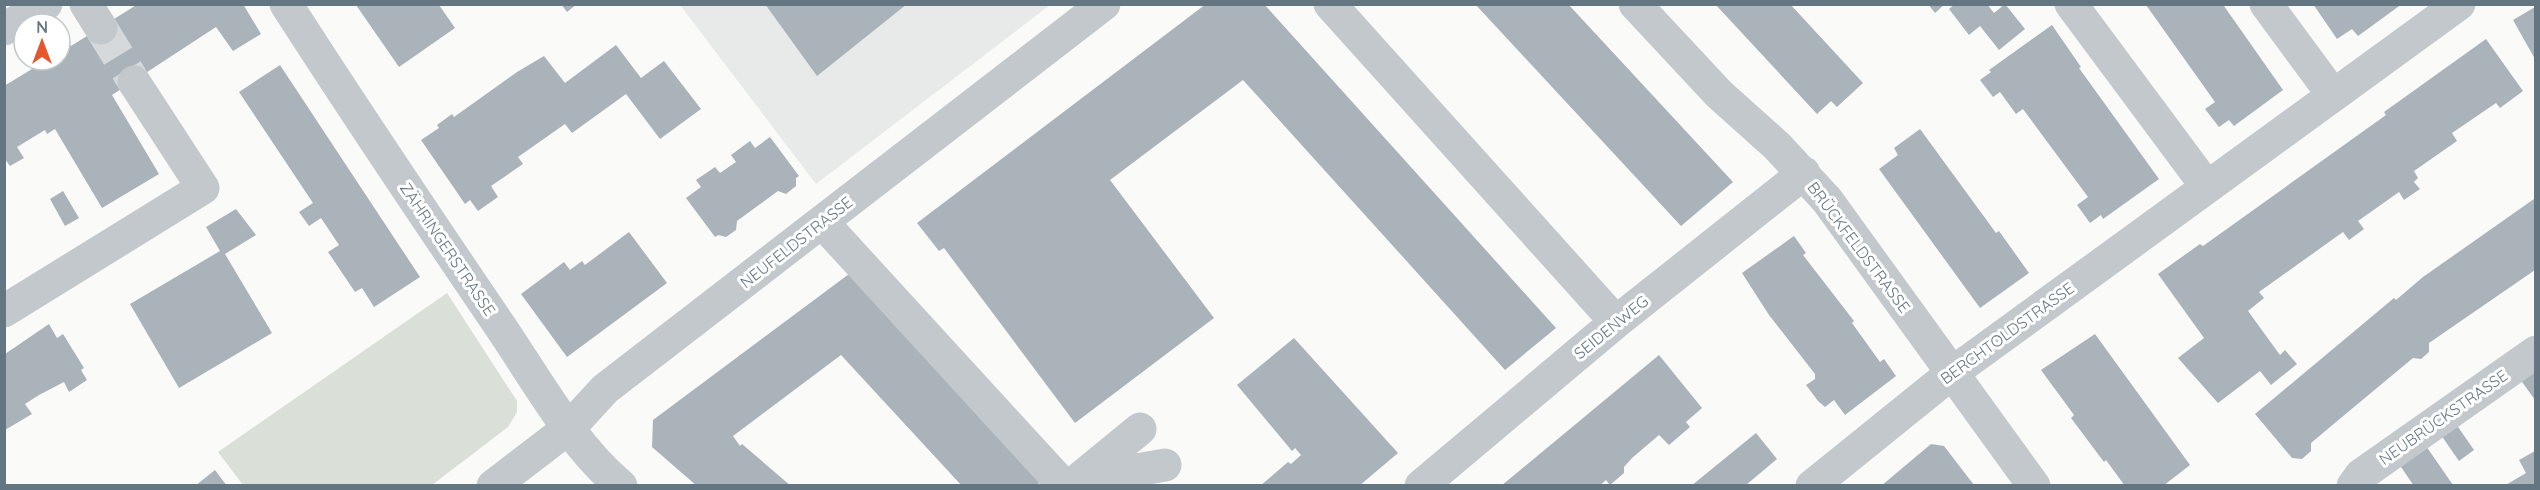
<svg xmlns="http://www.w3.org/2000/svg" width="2540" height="490" font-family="Quicksand,sans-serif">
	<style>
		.built { fill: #e8e9e9 }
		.green { fill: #dadfd7 }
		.building { fill: #aab3b9 }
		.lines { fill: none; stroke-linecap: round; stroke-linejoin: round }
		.minor-tunnel { stroke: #d5d9db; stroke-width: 33; stroke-dasharray: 33 16; stroke-linecap: butt }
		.minor { stroke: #c3c8cc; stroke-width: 33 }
		.labels { text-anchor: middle; stroke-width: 6; stroke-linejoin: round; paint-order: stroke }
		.street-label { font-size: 16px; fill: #657683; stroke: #fff }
	</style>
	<rect width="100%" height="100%" fill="#fafaf8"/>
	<path class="built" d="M680 5H1050L816 184Z"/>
	<path class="green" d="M447 293 517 401V412L508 427 432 485H243L218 452Z"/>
	<path class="building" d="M138 4H243L261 34 233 51 216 27 112 95 159 174 102 208 55 129 47 134 45 130 17 147 24 158 10 166 4 158V86L47 60H60V48L69 43 71 46Z
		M561 4H577L567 12Z
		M765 4H907L817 76Z
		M1206 4H1264L1556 328 1505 370 1243 80 1110 180 1214 318 1075 423 944 248 939 251 917 223Z
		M1475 4H1568L1733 182 1681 226Z
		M1715 4H1790L1863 83 1837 107 1831 101 1817 114Z
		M1928 4H1945L1935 13Z
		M1955 4H1987L1994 13 2005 4 2025 29 1999 50 1980 26 1969 35 1949 9Z
		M2313 4H2402L2358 36 2352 29 2337 39Z
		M356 5H439L455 28 399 67Z
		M2146 5 2224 6 2283 90 2234 126 2229 120 2219 127 2205 109 2215 102Z
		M2535 7V59L2513 20Z
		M2052 25 2081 67 2079 68 2159 179 2103 219 2101 215 2090 223 2077 205 2088 197 2023 109 2016 114 2000 92 1993 97 1980 80 1991 72 1989 70Z
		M2486 39 2523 91 2500 108 2496 103 2452 133 2457 141 2414 171 2418 178 2414 182 2420 189 2404 200 2399 192 2358 221 2364 229 2349 240 2343 232 2259 292 2264 298 2248 311 2280 355 2285 350 2297 364 2271 385 2260 371 2218 403 2178 358 2204 338 2158 274 2200 244 2203 246 2386 115 2384 112Z
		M616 45 641 78 664 61 701 109 660 139 626 94 572 133 565 124 518 157 523 164 491 186 498 197 478 211 470 200 465 204 421 140 439 128 437 125 452 114 454 117 517 72 544 56 565 83Z
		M280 65 420 277 374 307 362 288 355 292 328 252 339 245 321 218 309 226 299 212 313 203 239 92Z
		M1920 129 1996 233 1999 231 2029 273 1980 308 1879 169 1898 155 1894 148Z
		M770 137 799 176 796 178V186L786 194 778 191 737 221 736 230 726 237 718 235 715 237 686 198 701 187 696 180 715 167 720 173 736 162 731 155 750 141 755 148Z
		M63 191 79 218 65 226 50 199Z
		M2534 199 2535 270 2429 343V352L2421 359 2413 358 2342 417 2311 443V451L2302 459 2292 458 2255 414 2394 298 2396 300 2423 277Z
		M236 209 256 235 225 254 272 333 179 388 130 304 220 251 206 227Z
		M629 232 667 283 567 357 521 294 564 262 570 270 582 261 585 265Z
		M1794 236 1806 253 1803 255 1854 321 1852 323 1880 362 1884 359 1896 376 1845 415 1834 400 1825 407 1818 401 1806 385 1815 379V374L1769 315 1742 273Z
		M849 274 1040 481 1037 486H962L841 355 733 436 740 446 742 444 791 486H697L652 447 653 420Z
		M49 324 57 338 63 334 84 368 81 370 87 380 69 392 64 382 39 395 25 404 32 414 5 430V354Z
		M2095 334 2190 465 2163 486H2125L2106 460 2104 462 2071 418 2074 415 2041 370Z
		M1294 338 1398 453 1359 486H1260L1288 462 1291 464 1301 455 1295 448 1292 451 1237 385Z
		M1659 355 1702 408 1686 422 1690 427 1669 445 1659 435 1632 458 1624 467V473L1610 485 1606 480 1599 486H1501Z
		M2535 368V400L2520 379Z
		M2456 424 2474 450 2459 461 2441 435Z
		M1756 433 1777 459 1746 485 1691 486Z
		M1931 444 1944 446 1974 485 1881 486Z
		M2426 446 2453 485 2452 486H2414L2399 464Z
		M2535 451V486H2504L2526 473 2519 460Z
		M215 470 227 486H195Z"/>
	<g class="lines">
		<path class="minor-tunnel" d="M101 28 134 82"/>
		<path class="minor" d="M86 4 101 28
			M286 4C356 113 428 220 500 326 536 379 572 445 621 486
			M1330 4 1616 322
			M1635 4 1719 94 1777 146 1827 200 2034 486
			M2071 4 2207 187
			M2266 4 2333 95
			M4 29 46 4
			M822 222 1064 486
			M4 311 203 188 134 82
			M1079 479 1140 429
			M493 486 570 427 605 389 1104 4
			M1076 486 1103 476 1165 465
			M1421 486 1616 322 1804 173
			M1812 486 1952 373 2459 4
			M2353 486 2361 475 2536 352"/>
	</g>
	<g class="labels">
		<g class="street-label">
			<text transform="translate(796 242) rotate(-38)" y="6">NEUFELDSTRASSE</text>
			<text transform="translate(1859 247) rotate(53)" y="6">BRÜCKFELDSTRASSE</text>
			<text transform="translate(448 249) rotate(56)" y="6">ZÄHRINGERSTRASSE</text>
			<text transform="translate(1611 327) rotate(-39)" y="6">SEIDENWEG</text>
			<text transform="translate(2007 333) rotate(-36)" y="6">BERCHTOLDSTRASSE</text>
			<text transform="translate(2443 417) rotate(-35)" y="6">NEUBRÜCKSTRASSE</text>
		</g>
	</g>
	<rect width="2540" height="490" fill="none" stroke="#657683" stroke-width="12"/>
	<g transform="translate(42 42)"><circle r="28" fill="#ffffff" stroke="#c1c8cd" stroke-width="1.5"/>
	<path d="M0-4.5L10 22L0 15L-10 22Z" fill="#e4572e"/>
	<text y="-9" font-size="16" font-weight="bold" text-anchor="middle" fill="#657683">N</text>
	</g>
</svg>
